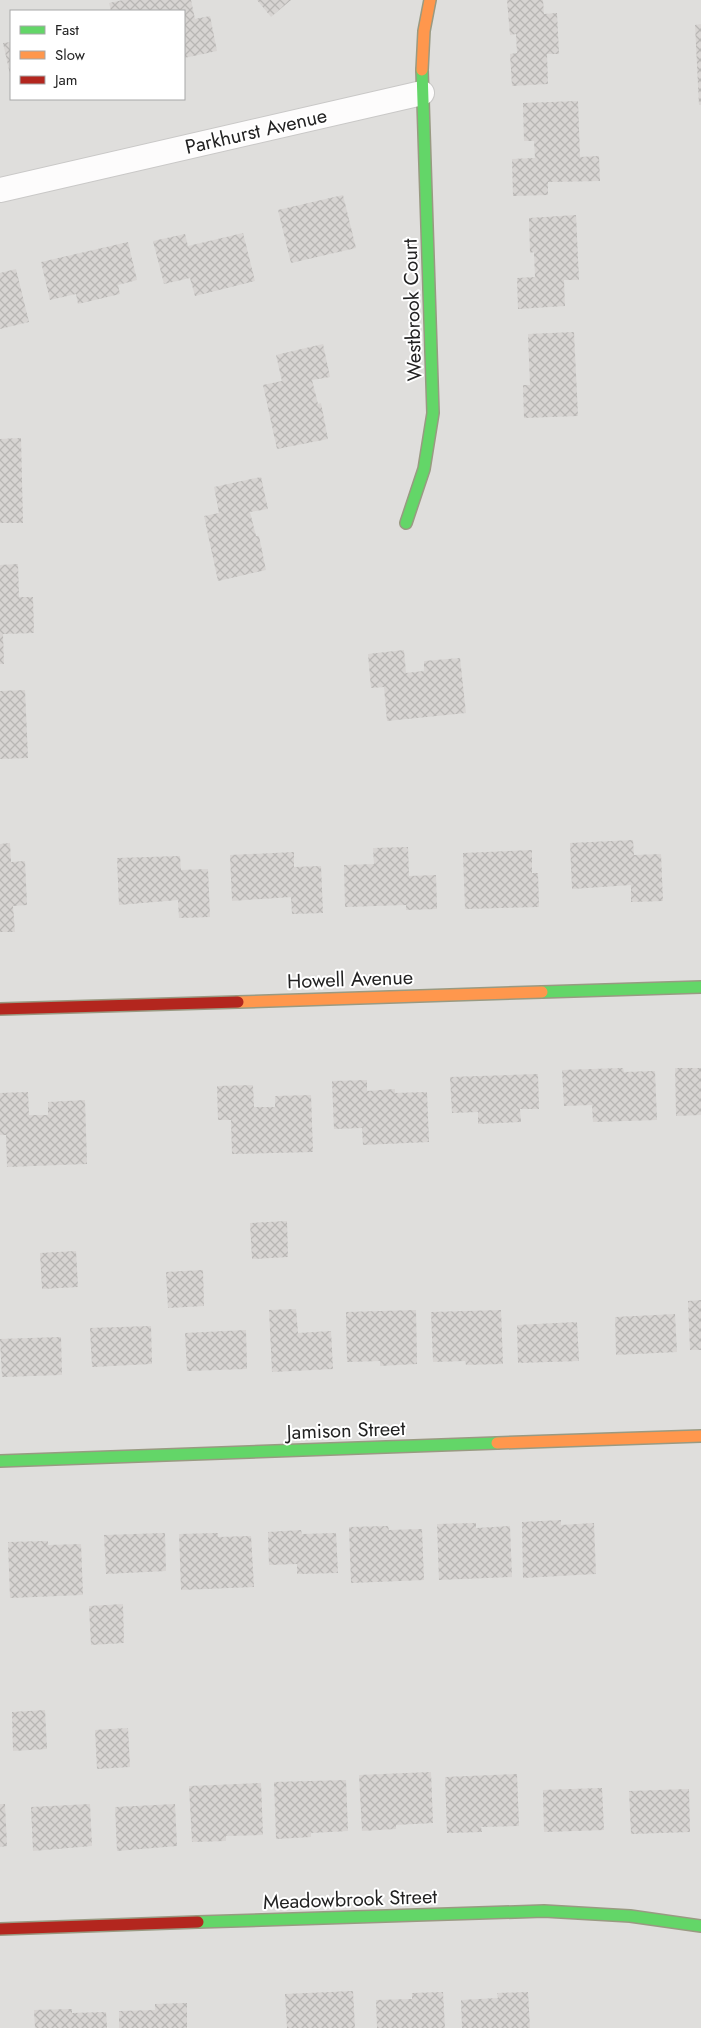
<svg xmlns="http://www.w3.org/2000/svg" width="701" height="2028" font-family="Jost,sans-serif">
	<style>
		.residential { fill: #dfdedc; fill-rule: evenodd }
		.building { fill: url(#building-cross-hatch) }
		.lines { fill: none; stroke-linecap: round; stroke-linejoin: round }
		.street-casing { stroke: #c9c8c7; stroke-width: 26 }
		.fast-casing { stroke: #999a82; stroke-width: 14 }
		.slow-casing { stroke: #999a82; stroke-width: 14 }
		.jam-casing { stroke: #999a82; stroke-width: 14 }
		.street { stroke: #fdfcfc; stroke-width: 24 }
		.fast { stroke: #63d668; stroke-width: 11 }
		.slow { stroke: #ff974d; stroke-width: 11 }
		.jam { stroke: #b3261e; stroke-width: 11 }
		.labels { text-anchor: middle; stroke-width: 4; stroke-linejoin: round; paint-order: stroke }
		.street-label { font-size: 20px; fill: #222; stroke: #fff }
	</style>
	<defs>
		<pattern id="building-cross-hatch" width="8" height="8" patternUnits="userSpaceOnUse" patternTransform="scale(1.25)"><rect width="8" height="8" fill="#d7d4d2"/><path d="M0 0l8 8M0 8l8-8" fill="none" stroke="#b8b6b4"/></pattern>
	</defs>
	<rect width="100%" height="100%" fill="#f0eeeb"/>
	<path class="residential" d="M0 0H701V2028H0ZM11 11H184V99H11Z"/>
	<path class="building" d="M123 0H191L195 19 210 16 217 51 184 58V11H111L109 3Z
		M257 0H291L271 17Z
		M507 0H543L544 14 557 13 559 54H547L548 84 512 86 510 54 517 53 516 34 510 35Z
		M701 24V105H699L695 25Z
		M11 42V74H10L3 43Z
		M578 101 580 157 599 156 600 181 548 182V195L513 196 512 159 535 158 534 141H524L523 103Z
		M343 195 356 248 291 263 278 210Z
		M576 215 579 280H564L565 306 518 309 517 278 535 277 534 252 530 253 529 218Z
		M243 233 255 281 195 296 190 278 164 284 153 241 185 234 188 246Z
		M128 242 137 280 118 285 120 294 78 304 76 294 50 300 41 262Z
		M16 269 29 322 0 329V273Z
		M574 332 578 416 524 418 523 385H530L528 334Z
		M323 344 330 377 312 380 318 404 321 403 328 439 277 449 263 385 282 381 276 355Z
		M21 438 23 523H0V439Z
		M261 477 268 509 250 512 256 536H259L266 570 218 581 204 516 219 513 214 487Z
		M18 564 19 597H33L34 633 3 634 4 664H0V565Z
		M404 650 406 673 424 671V661L460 658 466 713 387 721 384 687 371 688 368 654Z
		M25 690 28 758 0 759V691Z
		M633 840 634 855 661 854 663 901 631 902V885L572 889 570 843Z
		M10 843 11 862 25 861 27 905 13 906 15 932H0V844Z
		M408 847 409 876 436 875 437 909 406 910V905L345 907 344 865 374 864 373 848Z
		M532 850V873H538L539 907 465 909 463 853Z
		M294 852V867L321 866 323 913 292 914 291 897 232 901 230 855Z
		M180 856 181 870 208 869 210 917 179 918 178 900 119 905 117 858Z
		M623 1068 624 1072 655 1071 657 1120 593 1122 592 1105 564 1106 562 1070Z
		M675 1068H701V1115L676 1116Z
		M538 1074 539 1109H520L521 1122 478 1124V1112L452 1113 450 1077Z
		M367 1080V1091L395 1089V1093L427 1092 429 1142 363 1145 362 1128 334 1129 332 1081Z
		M253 1085 254 1107H275V1096L311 1095 313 1152 232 1154 231 1120H218L217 1086Z
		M28 1092 29 1115H48V1102L85 1100 87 1164 7 1167 6 1135H0V1093Z
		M287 1221 288 1257 252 1259 250 1223Z
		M76 1251 78 1287 42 1289 40 1253Z
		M203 1270 204 1306 168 1308 166 1272Z
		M701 1300V1350H690L688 1301Z
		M296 1309 298 1333 331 1331 333 1369 272 1372 269 1310Z
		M416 1310 417 1364 380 1366V1361L347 1362 346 1312Z
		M501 1310 503 1364 466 1365 465 1361 433 1362 431 1312Z
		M675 1314 677 1352 616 1355 615 1317Z
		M577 1322 579 1361 518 1363 517 1325Z
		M151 1326 152 1364 92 1367 90 1328Z
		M246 1330 247 1369 187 1371 185 1333Z
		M61 1337 62 1375 2 1377 0 1339Z
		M561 1520V1525L594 1523 596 1574 523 1578 522 1522Z
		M476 1523V1528L510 1526 512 1577 439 1580 437 1524Z
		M388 1526 389 1530 422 1529 424 1580 351 1583 349 1527Z
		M301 1530 302 1534 336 1533 338 1573 297 1574V1564L269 1565 268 1532Z
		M165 1533 166 1571 106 1574 104 1535Z
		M218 1533V1537L251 1536 254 1587 181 1590 179 1534Z
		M48 1541V1545L81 1544 83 1595 10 1598 8 1542Z
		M123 1604 124 1643 91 1645 89 1606Z
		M45 1710 47 1749 13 1751 12 1712Z
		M128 1728 130 1767 97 1769 95 1730Z
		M431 1772 433 1823 396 1825V1829L362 1831 359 1775Z
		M517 1774 519 1826 481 1827 482 1832 447 1833 445 1777Z
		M346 1780 348 1831 311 1833V1837L276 1839 274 1782Z
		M261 1783 263 1835 226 1836V1841L192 1842 189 1786Z
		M602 1788 604 1830 544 1832 543 1790Z
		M689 1789 690 1832 631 1834 629 1791Z
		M0 1804H5L7 1846 0 1847Z
		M90 1804 92 1846 33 1851 31 1807Z
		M175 1804 177 1846 117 1851 115 1807Z
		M353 1991 355 2028H287L285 1994Z
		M443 1992 445 2028H377L376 2000 412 1999V1993Z
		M528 1992 530 2028H462L461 2000 498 1998 497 1993Z
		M187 2003V2028H119V2011L155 2010V2004Z
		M72 2009V2013L106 2012 107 2028H35L34 2010Z"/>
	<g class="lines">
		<defs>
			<path id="street" d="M0 190 422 93"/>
			<path id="fast" d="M406 523 424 469 433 413 422 70
				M542 992 701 987
				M0 1461 497 1443
				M198 1922 544 1911 630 1916 701 1926"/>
			<path id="slow" d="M422 70 424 31 430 0
				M238 1002 542 992
				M497 1443 701 1436"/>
			<path id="jam" d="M0 1009 238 1002
				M0 1929 198 1922"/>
		</defs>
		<use href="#street" class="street-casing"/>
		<use href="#fast" class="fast-casing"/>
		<use href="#slow" class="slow-casing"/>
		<use href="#jam" class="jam-casing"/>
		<use href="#street" class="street"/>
		<use href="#fast" class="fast"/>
		<use href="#slow" class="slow"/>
		<use href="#jam" class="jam"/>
	</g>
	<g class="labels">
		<g class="street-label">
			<text transform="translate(256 131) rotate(-13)" y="7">Parkhurst Avenue</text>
			<text transform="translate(412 310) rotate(-92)" y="7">Westbrook Court</text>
			<text transform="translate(350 979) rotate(-2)" y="7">Howell Avenue</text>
			<text transform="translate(346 1430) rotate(-2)" y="7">Jamison Street</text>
			<text transform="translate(350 1899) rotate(-2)" y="7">Meadowbrook Street</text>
		</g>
	</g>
	<rect x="10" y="10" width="175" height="90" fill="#ffffff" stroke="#a7a7a7"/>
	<rect x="20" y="26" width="25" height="8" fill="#63d668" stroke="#a7a7a7"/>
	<text x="55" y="35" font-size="15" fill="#222222">Fast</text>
	<rect x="20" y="51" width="25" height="8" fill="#ff974d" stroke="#a7a7a7"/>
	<text x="55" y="60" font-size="15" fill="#222222">Slow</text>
	<rect x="20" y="76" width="25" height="8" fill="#b3261e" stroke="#a7a7a7"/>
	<text x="55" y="85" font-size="15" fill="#222222">Jam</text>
</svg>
